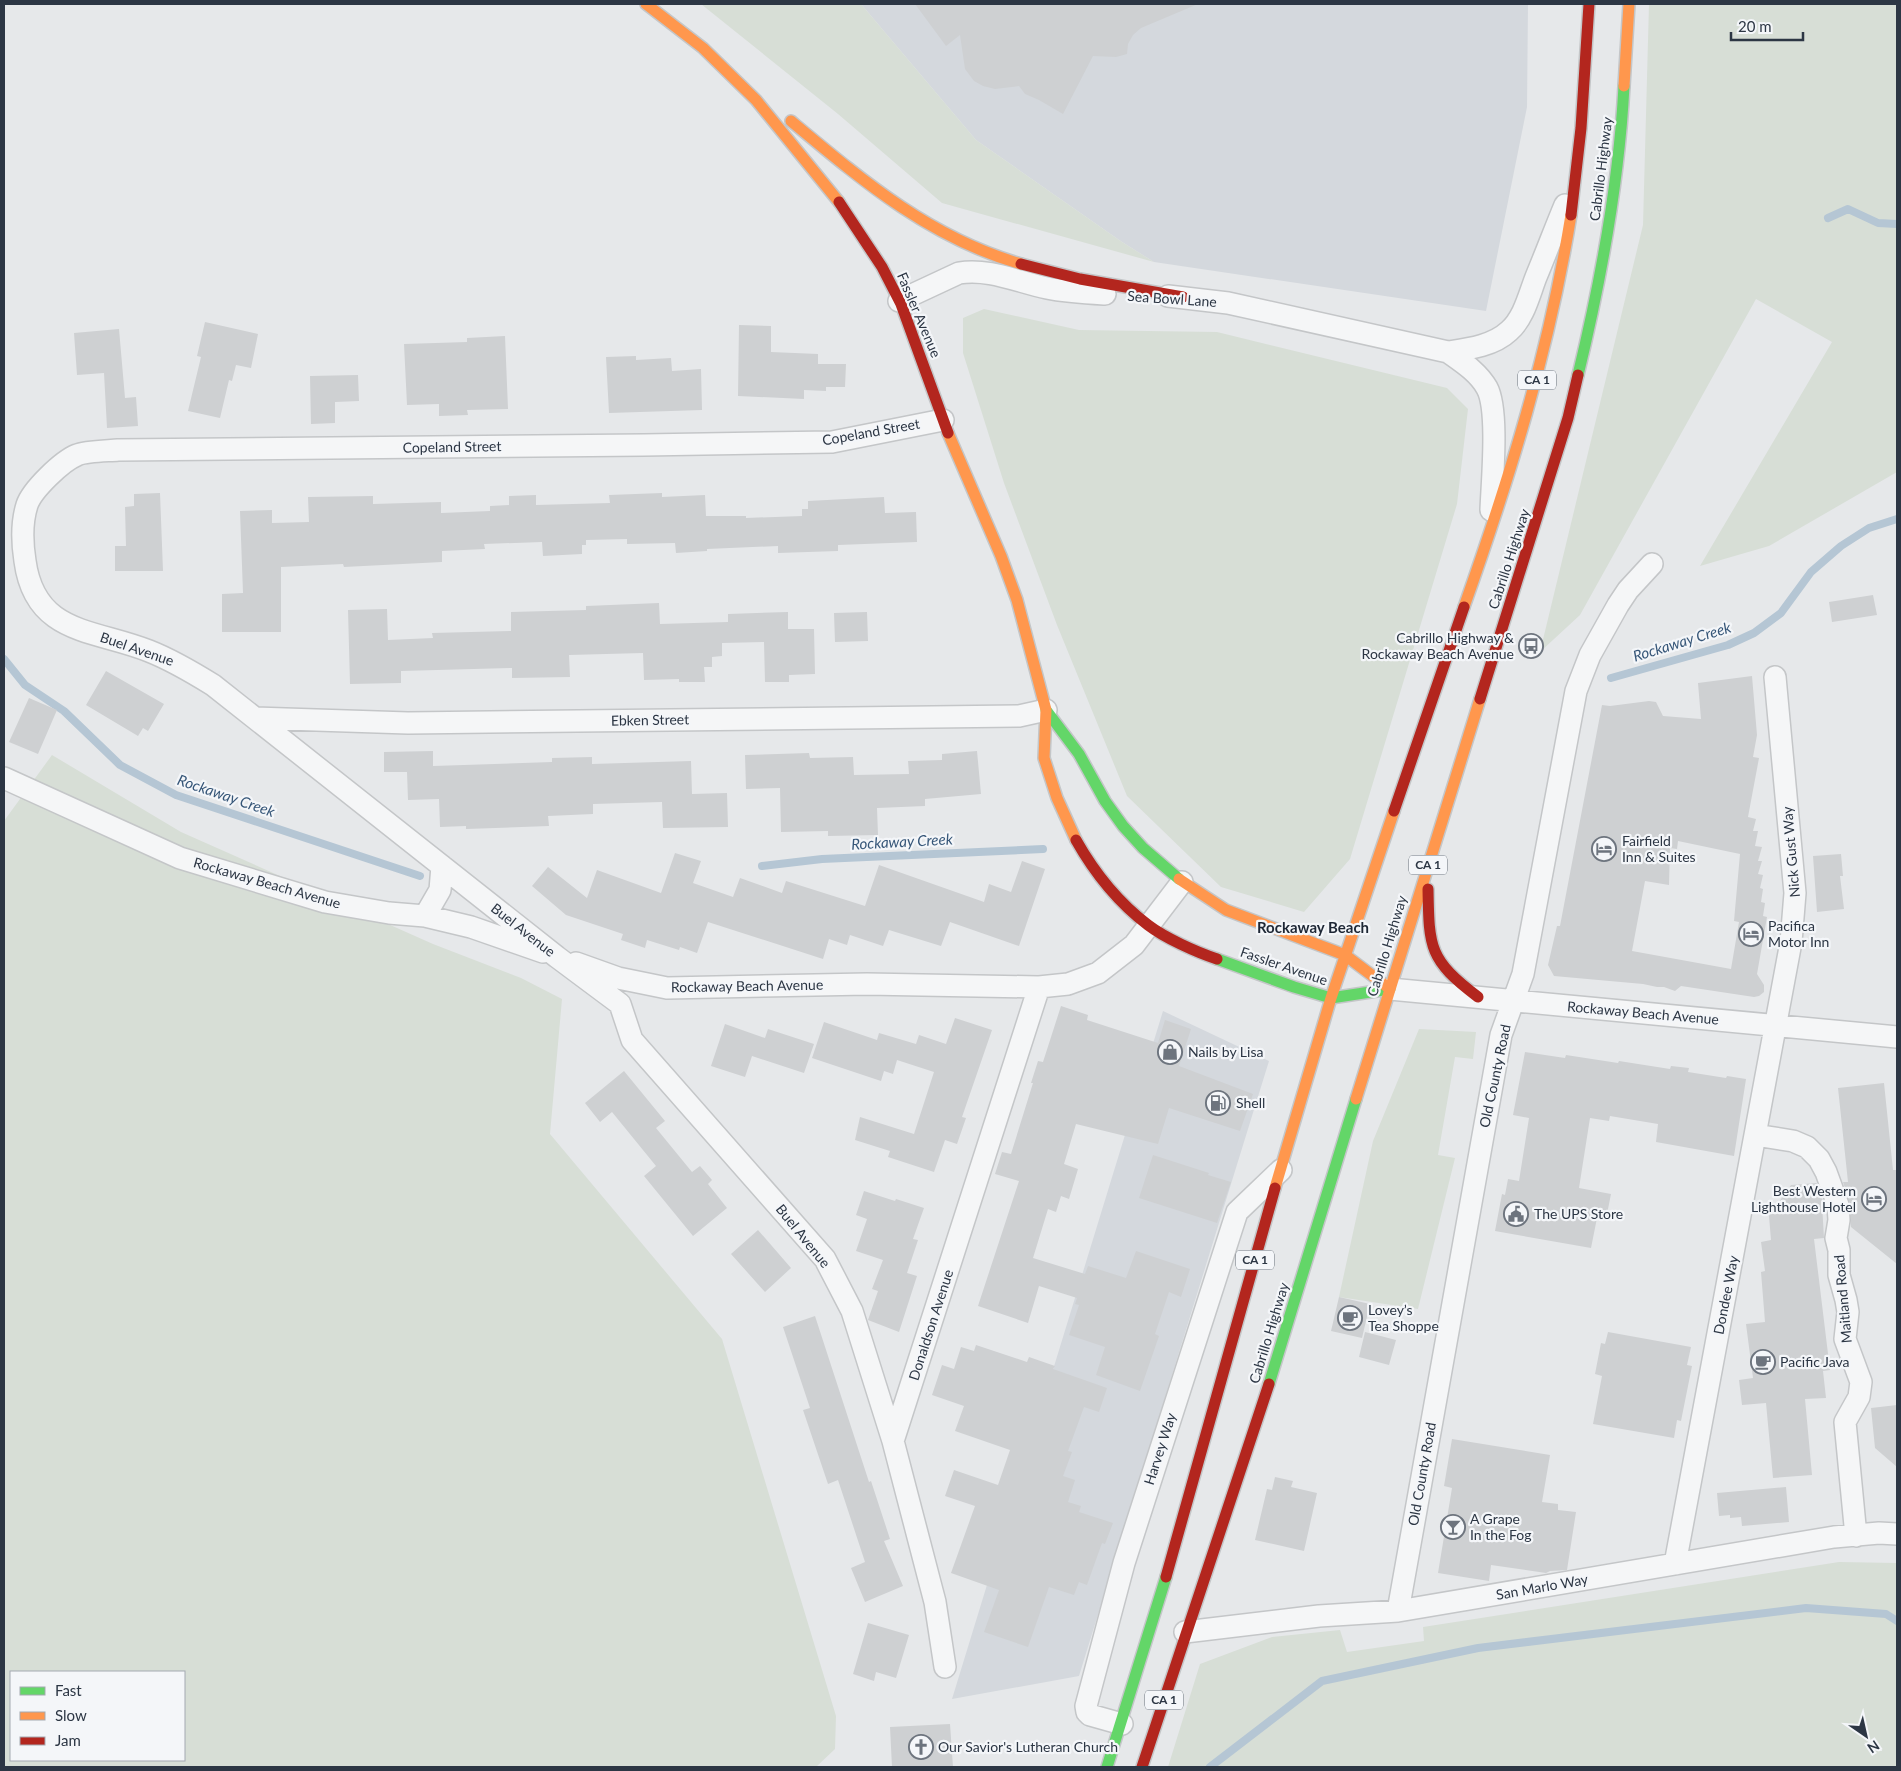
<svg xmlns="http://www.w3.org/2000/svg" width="1901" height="1771" font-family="Lato,sans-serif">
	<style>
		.built { fill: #d4d8dd }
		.grass { fill: #d7ded6; fill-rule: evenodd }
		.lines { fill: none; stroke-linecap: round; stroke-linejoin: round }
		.stream { stroke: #b5c6d4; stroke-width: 8 }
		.building { fill: #ced0d2; fill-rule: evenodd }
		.street-casing { stroke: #c4c6c8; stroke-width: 24 }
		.fast-casing { stroke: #c4c6c8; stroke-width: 14 }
		.slow-casing { stroke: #c4c6c8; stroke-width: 14 }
		.jam-casing { stroke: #c4c6c8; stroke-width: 14 }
		.street { stroke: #f5f6f7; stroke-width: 21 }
		.fast { stroke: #63d668; stroke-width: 11 }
		.slow { stroke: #ff974d; stroke-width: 11 }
		.jam { stroke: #b3261e; stroke-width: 11 }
		.labels { text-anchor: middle; stroke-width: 4.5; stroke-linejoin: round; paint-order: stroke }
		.shield { fill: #f4f6f9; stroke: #68707a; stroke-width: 1 }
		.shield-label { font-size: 12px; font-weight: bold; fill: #2c3644 }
		.street-label { font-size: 14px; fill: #2c3644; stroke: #f4f6f9 }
		.poi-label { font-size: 14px; fill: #2c3644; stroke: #f4f6f9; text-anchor: start }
		.water-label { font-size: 15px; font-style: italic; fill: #365678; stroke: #f4f6f9 }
		.neighbourhood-label { font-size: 15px; font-weight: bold; fill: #1e2735; stroke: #f4f6f9 }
	</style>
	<rect width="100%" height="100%" fill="#e6e8ea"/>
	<path class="built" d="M861 4H1528L1527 107 1486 311 1154 262 1122 242 976 140Z
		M1163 1011 1269 1061 1079 1676 952 1699Z"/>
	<path class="grass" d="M701 4H861L976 140 1122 242 1154 262 942 203 838 114Z
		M1649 4H1897V472L1769 546 1700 566 1832 342 1756 299 1580 615 1540 652 1643 225Z
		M984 309 1079 330 1217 332 1447 388 1468 409 1457 504 1350 859 1304 912 1221 887 1127 796 1057 625 1004 483 963 353V318Z
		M52 755 181 832 433 944 521 978 562 999 550 1134 722 1339 836 1716 835 1749 816 1767H4V821ZM11 1672H184V1760H11Z
		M1419 1029 1476 1032 1473 1059 1455 1057 1438 1155 1455 1158 1418 1309 1339 1297 1373 1141Z
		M1839 1562 1897 1563V1767H1168L1200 1664 1272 1637 1340 1630 1347 1652 1424 1641 1423 1627Z"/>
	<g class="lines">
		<path class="stream" d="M1828 218 1848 209 1878 223 1897 224
			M4 659 25 685 64 711 120 765 176 795 420 876
			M1611 678 1728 645 1754 633 1781 613 1811 572 1841 546 1869 528 1897 519
			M762 866 822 859 1043 849
			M1210 1767 1322 1681 1478 1648 1806 1608 1886 1614 1897 1621"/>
	</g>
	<path class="building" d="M915 4H1198L1141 28 1133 35 1128 44 1127 54 1116 57 1093 56 1063 114 1039 100 1025 94 1019 86 995 89 983 86 974 81 965 69 960 35 946 46Z
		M205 322 258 334 251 368 236 365 232 381 229 380 220 418 188 411 201 357 197 356Z
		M739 325 771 326V352L818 354V364H846L845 387H826V391L804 390V399L738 396Z
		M119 329 125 398 136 397 138 426 107 428 104 373 77 375 74 333Z
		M505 336 508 409 467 410 468 415 439 416V404L407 405 404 344 467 342V338Z
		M636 356V360L671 358 672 371 701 369 702 410 609 413 606 357Z
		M358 375 359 401 335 402V423L311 424 310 376Z
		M160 493 163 571H115V546H126L125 507 134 506V494Z
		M662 493V497L705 495 706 516H746V518L802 516V509H808V501L884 497 885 513 916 512 917 542 838 545V551L778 553V546L707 549V551L676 553 675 543 627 544V539L586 540V545H582V554L543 556 542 542 484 544 485 549 442 551V562L344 567 343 564 281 567V632H222V594L243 593 240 511 272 510V523L309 522 308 497 373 496V504L441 502V513L490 511V506L509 505V496L536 495V505L610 503 609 495Z
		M1873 595 1877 615 1832 622 1829 602Z
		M659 603 660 624 728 622V614L788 612V629H814L815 674 789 675V682H765L764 642 722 643V656L712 657V667H704L705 682H679V679L644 680 643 653 569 655 570 677 512 678V668L401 671V683L350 684 348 610 387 609 388 640 433 638 432 633 511 631V612L586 610V606Z
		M867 612 868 641 835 642 834 613Z
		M106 671 164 704 148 731 143 728 138 736 86 705Z
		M1752 676 1757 735 1753 757 1759 758 1748 817 1756 819 1753 831H1758L1755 846 1762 847 1758 861H1762L1758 874 1763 875 1760 888 1763 889 1761 902 1765 903 1763 916 1767 917 1757 974 1764 985V992L1759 996 1754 997 1681 986 1675 991 1664 987H1657L1643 984 1554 976 1548 965 1557 926H1560L1602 705 1610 706 1649 701 1656 702 1663 716 1701 719 1698 683ZM1678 841 1740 854 1734 921 1739 922 1731 969 1632 951 1645 881 1669 885 1670 848 1677 849Z
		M29 698 57 710 38 754 9 742Z
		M433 751V766L552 762V758L592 757V764L691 761 692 794 727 793 728 827 663 828 662 802 593 804V814L548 816 549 826 466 829V826L440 827 439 799 408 800 407 772H384V752Z
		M977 751 981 794 925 799V806L877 808 878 835 828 836V831L781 832 780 788 746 789 745 755 809 753 810 758 853 757 854 775 909 774 908 761 942 760V754Z
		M675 853 701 861 693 883 733 897 740 878 782 893 786 881 865 906 879 865 984 902 989 884 1011 892 1022 861 1045 869 1019 946 950 922 941 946 889 930 883 946 850 935 847 945 829 939 823 959 708 922 697 953 680 947 679 950 647 940 645 948 621 940 623 934 566 915 532 886 548 867 587 898 597 870 661 893Z
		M1841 854 1843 876H1840L1844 909 1817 912 1813 856Z
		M1061 1006 1088 1015 1087 1020 1158 1043 1165 1020 1191 1029 1179 1066 1253 1094 1240 1131 1169 1108 1158 1144 1076 1124 1064 1164 1078 1169 1069 1199 1061 1196 1056 1212 1048 1209 1033 1258 1085 1274 1088 1266 1126 1278 1136 1251 1190 1269 1181 1297 1169 1292 1155 1334 1159 1336 1140 1391 1096 1375 1105 1347 1069 1335 1079 1305 1075 1304 1077 1298 1039 1286 1028 1323 978 1306 1019 1181 995 1174 1002 1152 1011 1154 1033 1083H1031L1038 1061 1043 1062Z
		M955 1018 992 1030 962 1117 966 1118 957 1144 945 1140 934 1172 888 1157 890 1151 855 1140 860 1117 914 1134 934 1072 897 1060 893 1074 884 1071 881 1081 812 1058 824 1022 877 1040 879 1033 916 1044 919 1035 946 1044Z
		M725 1024 765 1038 768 1029 814 1044 804 1073 752 1056 745 1077 711 1066Z
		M1525 1052 1565 1058 1566 1055 1618 1063 1619 1061 1670 1069 1671 1066 1689 1068 1688 1072 1726 1078 1727 1076 1746 1079 1734 1156 1656 1142 1658 1124 1610 1116 1609 1121 1590 1118 1579 1188 1611 1194 1607 1214 1598 1213 1591 1248 1495 1231 1502 1194 1505 1195 1508 1179 1519 1181 1529 1118 1513 1115Z
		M624 1071 665 1121 656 1128 692 1172 700 1166 712 1180 708 1184 727 1208 693 1236 644 1176 656 1166 612 1112 600 1122 585 1103Z
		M1884 1083 1893 1170H1897V1264L1851 1227 1850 1204 1843 1182H1848L1838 1088Z
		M1153 1155 1209 1173 1208 1175 1231 1182 1217 1223 1139 1198Z
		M1817 1183 1825 1207 1822 1204 1824 1238 1814 1239 1830 1370 1823 1371 1826 1398 1805 1399 1812 1475 1773 1478 1766 1403 1742 1405 1739 1380 1753 1378 1746 1324 1765 1322 1761 1272 1765 1271 1761 1242 1771 1240 1769 1216 1791 1185Z
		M864 1191 895 1201 896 1199 924 1208 913 1239 918 1240 907 1273 917 1276 899 1332 868 1320 878 1291 872 1289 883 1260 856 1251 867 1219 856 1215Z
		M758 1230 791 1268 765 1292 731 1254Z
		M1339 1297 1370 1304 1362 1338 1331 1331Z
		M815 1316 869 1482 871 1481 890 1539 884 1541 903 1586 865 1602 851 1568 865 1562 838 1480 828 1484 803 1410 810 1408 783 1327Z
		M1365 1332 1396 1340 1389 1365 1359 1357Z
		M1608 1332 1691 1347 1687 1365 1692 1366 1681 1421 1677 1420 1674 1438 1593 1424 1602 1376 1595 1374 1601 1343 1605 1344Z
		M976 1345 1027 1362 1029 1357 1055 1366 1053 1369 1107 1388 1099 1412 1084 1407 1068 1451 1072 1452 1063 1476 1075 1480 1068 1502 1081 1506 1079 1512 1113 1523 1105 1544 1102 1543 1087 1585 1079 1582 1074 1595 1049 1587 1028 1647 984 1632 999 1590 951 1573 975 1506 945 1496 954 1470 998 1485 1010 1450 955 1431 964 1406 932 1395 942 1365 954 1369 961 1347 974 1351Z
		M1897 1405V1467L1875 1448 1871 1408Z
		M1452 1439 1550 1455 1542 1502 1558 1504V1510L1576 1512 1567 1570 1550 1571 1546 1573 1491 1565 1489 1581 1438 1573 1452 1488 1444 1486Z
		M1275 1477 1293 1481 1291 1487 1317 1493 1304 1551 1255 1540 1267 1489 1272 1490Z
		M1786 1487 1789 1522 1742 1526 1741 1517 1730 1518V1515L1719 1516 1717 1493Z
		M868 1623 909 1635 896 1678 876 1672 874 1681 853 1674Z
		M950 1724 953 1767H892L890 1727Z"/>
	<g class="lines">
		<defs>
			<path id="street" d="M1168 296 1228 303 1448 352C1468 349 1493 346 1509 331 1524 318 1529 295 1536 277 1546 253 1555 229 1565 205
				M899 301 959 273C989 268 1018 282 1047 288 1066 292 1086 293 1105 294
				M1448 352C1462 362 1478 372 1487 388 1499 410 1492 482 1491 510
				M943 420 832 442 644 445 118 450C107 451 86 451 77 455 62 461 32 490 27 505 21 524 22 542 25 561 35 635 94 629 149 651 172 660 192 672 213 685L557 957 620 1004 632 1040 825 1259 852 1311 893 1441 935 1602 945 1667
				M255 718 408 723 1019 716 1046 710
				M4 778 180 858 325 902 389 913 425 916 471 927 543 952
				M425 916 440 890 442 866
				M576 963 618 978 667 988 867 984 1039 987 1068 984 1098 973 1134 945 1182 882
				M1390 989 1897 1037
				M1755 1135 1793 1141 1807 1147 1819 1159 1826 1172 1838 1205 1839 1220 1836 1238 1839 1250V1275L1846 1300 1848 1312 1845 1339 1861 1382 1859 1397 1845 1422 1856 1536
				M893 1441 1039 987
				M1675 1564 1791 942 1795 893 1775 677
				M1398 1611 1501 1035 1523 974 1576 691 1590 655 1618 605 1628 590 1652 564
				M1185 1632 1319 1616 1398 1611 1834 1537 1879 1533 1897 1534
				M1122 1724 1090 1715 1087 1712 1086 1706 1124 1563 1237 1212 1281 1170"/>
			<path id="fast" d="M1578 375C1601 280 1619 184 1624 86
				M1046 710 1079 754 1105 801 1123 826 1143 848 1179 879
				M1217 959 1294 987 1331 998 1390 989
				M1269 1384 1356 1099
				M1107 1767 1166 1577"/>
			<path id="slow" d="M646 4 703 48 756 100 839 202
				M1624 86 1629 4
				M791 121C863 181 930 238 1021 264
				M948 433 1001 556 1017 600 1046 710 1044 758 1057 798 1076 840
				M1464 607C1510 477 1549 351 1571 215
				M1179 879 1226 910 1345 955 1390 989
				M1356 1099 1480 699
				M1275 1188 1331 998 1394 811"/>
			<path id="jam" d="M839 202 882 267 901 304 948 433
				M1571 215 1581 128 1589 4
				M1021 264 1080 279 1183 297
				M1480 699 1568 418 1578 375
				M1394 811 1464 607
				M1076 840C1094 872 1119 903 1148 925 1165 938 1196 952 1217 959
				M1428 889C1429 948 1429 960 1478 997
				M1166 1577 1275 1188
				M1142 1767 1269 1384"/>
		</defs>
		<use href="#street" class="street-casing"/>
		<use href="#fast" class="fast-casing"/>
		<use href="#slow" class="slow-casing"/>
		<use href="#jam" class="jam-casing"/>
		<use href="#street" class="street"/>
		<use href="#fast" class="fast"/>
		<use href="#slow" class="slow"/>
		<use href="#jam" class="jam"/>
	</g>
	<defs>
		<symbol id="bus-ring" viewBox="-11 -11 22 22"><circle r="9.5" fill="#f4f6f9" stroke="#6d747e" stroke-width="1.5"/><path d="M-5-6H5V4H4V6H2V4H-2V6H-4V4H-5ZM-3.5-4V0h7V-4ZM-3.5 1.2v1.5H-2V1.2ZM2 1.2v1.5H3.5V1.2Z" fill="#6d747e"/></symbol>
		<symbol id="hotel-ring" viewBox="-11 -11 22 22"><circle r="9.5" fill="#f4f6f9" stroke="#6d747e" stroke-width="1.5"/><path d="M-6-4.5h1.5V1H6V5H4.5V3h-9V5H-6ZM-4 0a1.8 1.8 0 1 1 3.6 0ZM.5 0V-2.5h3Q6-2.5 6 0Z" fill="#6d747e"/></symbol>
		<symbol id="shop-ring" viewBox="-11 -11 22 22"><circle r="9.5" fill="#f4f6f9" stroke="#6d747e" stroke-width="1.5"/><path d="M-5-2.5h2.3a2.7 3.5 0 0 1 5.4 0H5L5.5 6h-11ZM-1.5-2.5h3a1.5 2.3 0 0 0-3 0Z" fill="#6d747e"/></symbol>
		<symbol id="fuel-ring" viewBox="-11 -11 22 22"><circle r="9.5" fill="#f4f6f9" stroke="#6d747e" stroke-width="1.5"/><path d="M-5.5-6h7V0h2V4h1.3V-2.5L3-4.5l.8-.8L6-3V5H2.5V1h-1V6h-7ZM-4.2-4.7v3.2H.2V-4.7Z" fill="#6d747e"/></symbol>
		<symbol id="civic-ring" viewBox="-11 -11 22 22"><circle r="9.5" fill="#f4f6f9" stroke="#6d747e" stroke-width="1.5"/><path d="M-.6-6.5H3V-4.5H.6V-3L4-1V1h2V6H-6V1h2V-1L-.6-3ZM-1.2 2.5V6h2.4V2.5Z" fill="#6d747e"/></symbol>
		<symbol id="cafe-ring" viewBox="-11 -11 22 22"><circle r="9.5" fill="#f4f6f9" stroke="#6d747e" stroke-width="1.5"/><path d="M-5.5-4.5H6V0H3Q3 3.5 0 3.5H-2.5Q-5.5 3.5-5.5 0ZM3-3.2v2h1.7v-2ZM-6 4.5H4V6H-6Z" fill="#6d747e"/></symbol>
		<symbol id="bar-ring" viewBox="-11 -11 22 22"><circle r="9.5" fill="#f4f6f9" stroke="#6d747e" stroke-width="1.5"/><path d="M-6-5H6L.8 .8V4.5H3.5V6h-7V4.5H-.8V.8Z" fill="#6d747e"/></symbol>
		<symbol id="church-ring" viewBox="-11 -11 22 22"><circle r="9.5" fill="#f4f6f9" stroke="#6d747e" stroke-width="1.5"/><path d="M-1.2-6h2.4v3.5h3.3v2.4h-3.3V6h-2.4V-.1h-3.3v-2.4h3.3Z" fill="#6d747e"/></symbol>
	</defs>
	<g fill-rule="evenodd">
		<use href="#bus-ring" x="1517" y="632" width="28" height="28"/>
		<use href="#hotel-ring" x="1590" y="835" width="28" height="28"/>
		<use href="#hotel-ring" x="1737" y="920" width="28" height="28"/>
		<use href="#shop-ring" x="1156" y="1038" width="28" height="28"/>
		<use href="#fuel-ring" x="1204" y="1089" width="28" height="28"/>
		<use href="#hotel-ring" x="1860" y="1185" width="28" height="28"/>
		<use href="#civic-ring" x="1502" y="1200" width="28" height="28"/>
		<use href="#cafe-ring" x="1336" y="1304" width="28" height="28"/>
		<use href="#cafe-ring" x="1749" y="1348" width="28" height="28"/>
		<use href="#bar-ring" x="1439" y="1513" width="28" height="28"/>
		<use href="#church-ring" x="907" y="1733" width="28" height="28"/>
	</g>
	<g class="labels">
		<g class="shield">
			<rect x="1518" y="370.5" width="38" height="19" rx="4"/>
			<rect x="1409" y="855.5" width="38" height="19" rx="4"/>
			<rect x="1236" y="1250.5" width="38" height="19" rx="4"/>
			<rect x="1145" y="1690.5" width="38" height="19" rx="4"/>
		</g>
		<g class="shield-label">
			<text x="1537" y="384">CA 1</text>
			<text x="1428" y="869">CA 1</text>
			<text x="1255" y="1264">CA 1</text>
			<text x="1164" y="1704">CA 1</text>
		</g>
		<g class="street-label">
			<text transform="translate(1601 169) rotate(-83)" y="5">Cabrillo Highway</text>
			<text transform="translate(1172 299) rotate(4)" y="5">Sea Bowl Lane</text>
			<text transform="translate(919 315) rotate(67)" y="5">Fassler Avenue</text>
			<text transform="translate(871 432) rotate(-10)" y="5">Copeland Street</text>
			<text transform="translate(452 447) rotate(-1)" y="5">Copeland Street</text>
			<text transform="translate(1509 559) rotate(-72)" y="5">Cabrillo Highway</text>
			<text transform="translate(137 649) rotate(19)" y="5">Buel Avenue</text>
			<text transform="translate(650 720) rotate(-1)" y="5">Ebken Street</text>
			<text transform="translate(1791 852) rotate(-95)" y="5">Nick Gust Way</text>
			<text transform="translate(267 883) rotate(16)" y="5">Rockaway Beach Avenue</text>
			<text transform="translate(523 930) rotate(38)" y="5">Buel Avenue</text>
			<text transform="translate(1387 946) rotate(-73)" y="5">Cabrillo Highway</text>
			<text transform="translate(1284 966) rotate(19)" y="5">Fassler Avenue</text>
			<text transform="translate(747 986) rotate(-1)" y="5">Rockaway Beach Avenue</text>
			<text transform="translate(1643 1013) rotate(5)" y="5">Rockaway Beach Avenue</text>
			<text transform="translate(1495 1076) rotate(-78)" y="5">Old County Road</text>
			<text transform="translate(803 1236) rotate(51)" y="5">Buel Avenue</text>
			<text transform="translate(1726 1295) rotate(-79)" y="5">Dondee Way</text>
			<text transform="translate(1843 1299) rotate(-95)" y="5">Maitland Road</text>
			<text transform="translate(931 1325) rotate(-72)" y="5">Donaldson Avenue</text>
			<text transform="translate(1269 1333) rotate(-73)" y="5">Cabrillo Highway</text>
			<text transform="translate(1160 1449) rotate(-72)" y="5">Harvey Way</text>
			<text transform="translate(1422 1474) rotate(-80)" y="5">Old County Road</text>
			<text transform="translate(1542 1587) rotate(-10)" y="5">San Marlo Way</text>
		</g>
		<g class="poi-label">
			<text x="1514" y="643" text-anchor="end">Cabrillo Highway &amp;<tspan x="1514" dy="16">Rockaway Beach Avenue</tspan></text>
			<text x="1622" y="846">Fairfield<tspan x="1622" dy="16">Inn &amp; Suites</tspan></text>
			<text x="1768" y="931">Pacifica<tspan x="1768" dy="16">Motor Inn</tspan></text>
			<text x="1188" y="1057">Nails by Lisa</text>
			<text x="1236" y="1108">Shell</text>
			<text x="1856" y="1196" text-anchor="end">Best Western<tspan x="1856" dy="16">Lighthouse Hotel</tspan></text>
			<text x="1534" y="1219">The UPS Store</text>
			<text x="1368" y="1315">Lovey’s<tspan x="1368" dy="16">Tea Shoppe</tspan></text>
			<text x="1780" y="1367">Pacific Java</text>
			<text x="1470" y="1524">A Grape<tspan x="1470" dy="16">In the Fog</tspan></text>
			<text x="938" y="1752">Our Savior's Lutheran Church</text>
		</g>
		<g class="water-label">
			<text transform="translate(1682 642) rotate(-17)" y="5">Rockaway Creek</text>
			<text transform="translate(226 796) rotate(19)" y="5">Rockaway Creek</text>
			<text transform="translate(902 842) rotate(-3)" y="5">Rockaway Creek</text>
		</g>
		<g class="neighbourhood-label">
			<text x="1313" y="933">Rockaway Beach</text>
		</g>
	</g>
	<rect width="1901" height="1771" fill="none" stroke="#2c3644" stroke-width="10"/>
	<rect x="10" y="1671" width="175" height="90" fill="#f4f6f9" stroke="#a4a9b1"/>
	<rect x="20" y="1687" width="25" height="8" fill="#63d668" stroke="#a4a9b1"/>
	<text x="55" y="1696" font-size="15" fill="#2c3644">Fast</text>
	<rect x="20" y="1712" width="25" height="8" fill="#ff974d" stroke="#a4a9b1"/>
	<text x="55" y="1721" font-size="15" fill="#2c3644">Slow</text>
	<rect x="20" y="1737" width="25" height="8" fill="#b3261e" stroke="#a4a9b1"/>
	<text x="55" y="1746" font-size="15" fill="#2c3644">Jam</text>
	<g transform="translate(1866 1736) rotate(146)" stroke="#f4f6f9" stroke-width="4" paint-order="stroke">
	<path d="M0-4L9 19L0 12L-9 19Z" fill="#2c3644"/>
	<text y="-8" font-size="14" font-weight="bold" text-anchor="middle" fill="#2c3644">N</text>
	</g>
	<path d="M1731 32v8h72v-8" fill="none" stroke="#2c3644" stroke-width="2.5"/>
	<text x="1738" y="32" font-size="15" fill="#2c3644" stroke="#f4f6f9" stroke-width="4" paint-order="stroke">20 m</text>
</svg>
